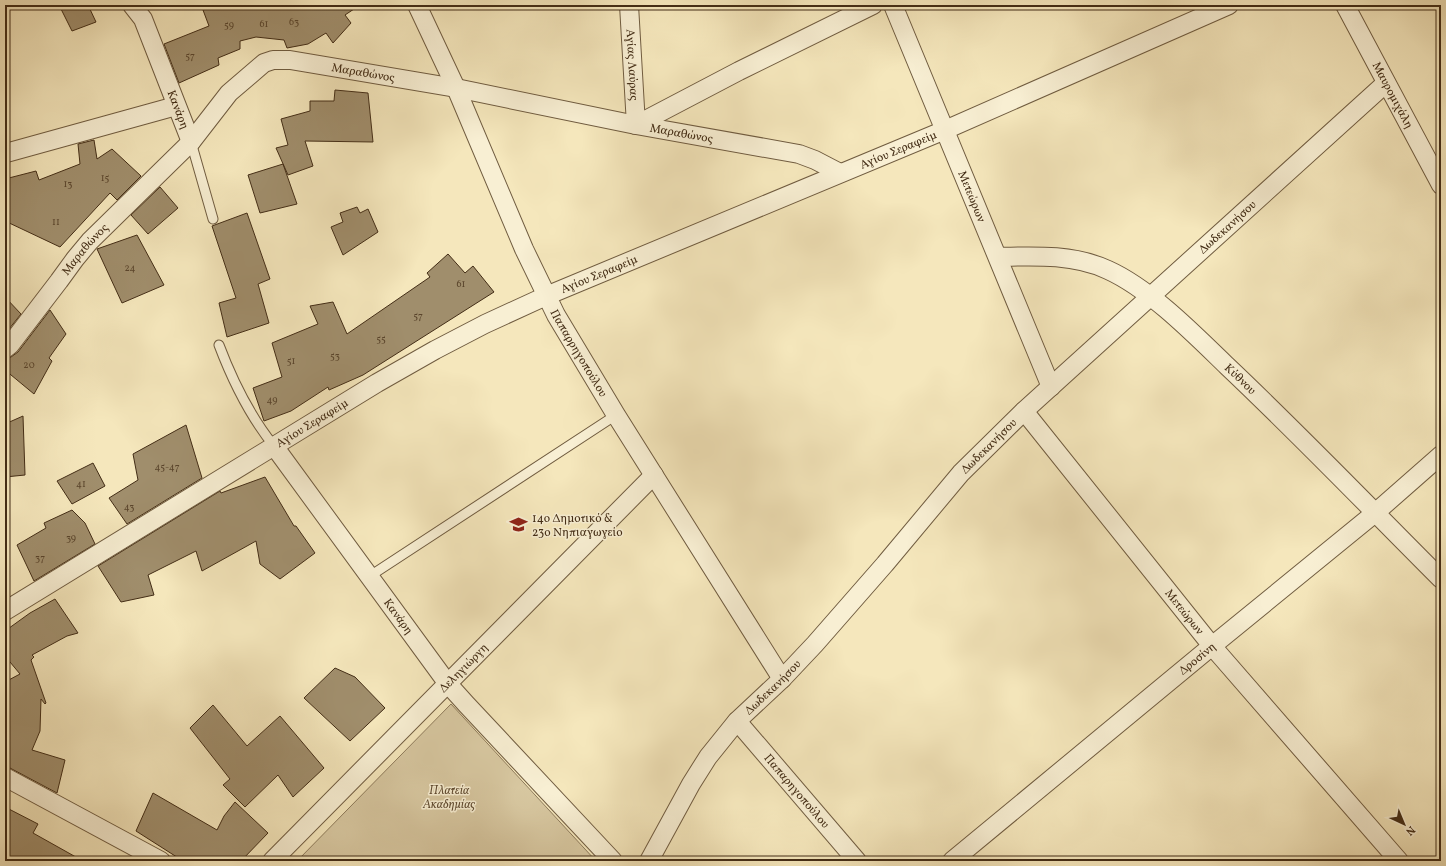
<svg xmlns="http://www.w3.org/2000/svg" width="1446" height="866" font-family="Vollkorn,serif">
<rect width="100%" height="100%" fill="#f5e7bc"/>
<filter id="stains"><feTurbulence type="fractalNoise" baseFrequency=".005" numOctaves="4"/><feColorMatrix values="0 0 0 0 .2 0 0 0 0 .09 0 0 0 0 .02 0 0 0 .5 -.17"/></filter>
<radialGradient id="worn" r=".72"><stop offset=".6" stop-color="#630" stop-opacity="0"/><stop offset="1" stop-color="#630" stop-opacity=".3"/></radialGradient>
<!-- green -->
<path fill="#d7c7a0" stroke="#8d7a5b" d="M451,704L596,861H297Z"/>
<!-- building -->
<path fill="#a08e6c" stroke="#432d16" d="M59,5H88L96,22L72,31Z
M222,5H360L345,15L351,23L333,43L326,33L308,44L287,48L284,40L256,37L240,41V49L218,58L219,65L179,83L164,44L209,26L203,10Z
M335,90L368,93L373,142L305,141L313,166L288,175L276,148L288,145L281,119L310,111V101H334Z
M94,140L97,159L112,149L141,176L117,200L110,193L60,247L5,221V179L36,171L39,180L80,164L78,144Z
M283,164L297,204L260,213L248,175Z
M160,187L178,208L148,234L131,215Z
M357,207L360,213L368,209L378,232L343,255L331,227L343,222L340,213Z
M247,213L270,279L258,284L269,323L227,337L219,303L236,298L212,226Z
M137,235L164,285L122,303L97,249Z
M448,254L465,273L473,266L494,292L363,375L329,390L328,387L291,411L264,421L253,388L282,377L272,343L318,324L310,306L333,302L347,334L430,277L427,273Z
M5,297L21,314L5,334Z
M50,310L66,334L49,358L52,361L34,394L5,370V359L11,357L18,352Z
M23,416L25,475L5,477V424Z
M186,425L202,478L127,524L109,498L138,480L133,454Z
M93,463L105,486L72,504L57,481Z
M265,477L294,526H296L315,553L280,579L260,564L256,541L202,571L196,551L148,575L154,595L121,602L98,566L220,491L221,493Z
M72,510L85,523L95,544L34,581L17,545L46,528L44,523Z
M55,599L78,633L67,636L32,655L34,657L31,660L46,703L45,704L41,699L40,731L32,750L65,760L57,793L10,768L5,767V682L20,674L5,656V631L30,613Z
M335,668L355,677L385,708L350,741L304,698Z
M213,705L247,746L280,716L324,768L293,797L278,775L245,807L223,785L230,779L190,728Z
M153,793L217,830L224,816L235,802L268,833L241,861H183L136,831Z
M5,807L38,824L33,833L83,861H5Z"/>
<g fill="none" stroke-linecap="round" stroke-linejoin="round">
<defs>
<path id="service" d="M191,142L213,219
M219,345C233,382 249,415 274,446
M370,576L616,415"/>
<g id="minor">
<path id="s1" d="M132,5L143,19L191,142"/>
<path id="s2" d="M417,5L456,88L524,249L556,315L616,415L782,679"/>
<path id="s3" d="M629,5L636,125L739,71L873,5"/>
<path id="s4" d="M893,5L1051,387"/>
<path id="s5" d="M1345,5L1441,185"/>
<path d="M6,153L176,106"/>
<path id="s6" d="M998,257C1034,256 1074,254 1108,270C1150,289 1194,334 1227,366C1300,435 1370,508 1441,579"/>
<path id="s7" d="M5,349L10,345L59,281L75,259L90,241L191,142L229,93L264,63L273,60H290L456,88L636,125L799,154L815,160L840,173"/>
<path id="s8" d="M1024,411L1212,646L1399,861"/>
<path id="s9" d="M274,446L448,684L466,704L613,861"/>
<path id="s10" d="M5,611L377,383L435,350L485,324L546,296L945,130L1229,5"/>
<path id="s11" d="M737,721L857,861"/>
<path d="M5,777L161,861"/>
<path id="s12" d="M272,861L654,475"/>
<path id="s13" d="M649,861L691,784L708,757L737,721L782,679L815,644L885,564L961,473L1024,411L1386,83"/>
<path id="s14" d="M952,861L1212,646L1375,513L1441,455"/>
</g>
</defs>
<!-- service casing -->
<use href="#service" stroke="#705c40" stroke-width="11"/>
<!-- minor casing -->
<use href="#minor" stroke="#705c40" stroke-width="20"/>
<!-- service -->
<use href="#service" stroke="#f8efd3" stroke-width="9"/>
<!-- minor -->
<use href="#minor" stroke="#f8efd3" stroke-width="18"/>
</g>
<!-- icons -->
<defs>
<symbol id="school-bare" viewBox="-9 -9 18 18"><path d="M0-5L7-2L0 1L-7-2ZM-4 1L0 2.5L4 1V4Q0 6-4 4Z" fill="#8f2418" stroke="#f8efd3" stroke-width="2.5" paint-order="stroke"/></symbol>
</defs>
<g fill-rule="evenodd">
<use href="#school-bare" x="506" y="512" width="25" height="25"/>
</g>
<g text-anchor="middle" stroke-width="3" stroke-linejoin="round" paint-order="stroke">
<!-- number labels -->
<g font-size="10" fill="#5a452c">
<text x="294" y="25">63</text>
<text x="264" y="27">61</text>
<text x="229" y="28">59</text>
<text x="190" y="59">57</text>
<text x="105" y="181">15</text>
<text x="68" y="187">13</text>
<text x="56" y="225">11</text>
<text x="130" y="271">24</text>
<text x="461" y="287">61</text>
<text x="418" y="319">57</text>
<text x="381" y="342">55</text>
<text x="335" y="359">53</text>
<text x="291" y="364">51</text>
<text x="29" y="368">20</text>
<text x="272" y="403">49</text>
<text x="167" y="470">45-47</text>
<text x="81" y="487">41</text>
<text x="129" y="510">43</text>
<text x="71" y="541">39</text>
<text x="40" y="561">37</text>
</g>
<!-- street labels -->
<g font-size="12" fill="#432d16" stroke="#f8efd3">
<text dy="4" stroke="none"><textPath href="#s3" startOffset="60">Αγίας Λαύρας</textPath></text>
<text dy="4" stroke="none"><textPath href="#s7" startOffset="488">Μαραθώνος</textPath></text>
<text dy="4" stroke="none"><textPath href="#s5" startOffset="102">Μαυρομιχάλη</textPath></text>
<text dy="4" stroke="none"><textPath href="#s1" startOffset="115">Κανάρη</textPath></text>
<text dy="4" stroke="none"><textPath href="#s7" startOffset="812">Μαραθώνος</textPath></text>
<text dy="4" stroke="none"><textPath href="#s10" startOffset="1008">Αγίου Σεραφείμ</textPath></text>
<text dy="4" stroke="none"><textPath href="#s4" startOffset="207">Μετεώρων</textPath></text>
<text dy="4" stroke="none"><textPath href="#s13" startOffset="863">Δωδεκανήσου</textPath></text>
<text dy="4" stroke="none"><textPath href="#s7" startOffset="128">Μαραθώνος</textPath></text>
<text dy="4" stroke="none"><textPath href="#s10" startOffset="684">Αγίου Σεραφείμ</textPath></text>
<text dy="4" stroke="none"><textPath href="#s2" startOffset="384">Παπαρρηγοπούλου</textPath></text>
<text dy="4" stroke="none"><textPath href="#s6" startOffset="284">Κύθνου</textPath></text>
<text dy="4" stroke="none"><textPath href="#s10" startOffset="360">Αγίου Σεραφείμ</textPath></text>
<text dy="4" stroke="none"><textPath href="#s13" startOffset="539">Δωδεκανήσου</textPath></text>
<text dy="4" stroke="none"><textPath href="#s8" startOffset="257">Μετεώρων</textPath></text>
<text dy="4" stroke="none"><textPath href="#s9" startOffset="211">Κανάρη</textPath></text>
<text dy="4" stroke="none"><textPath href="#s14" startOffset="318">Δροσίνη</textPath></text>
<text dy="4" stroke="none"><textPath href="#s12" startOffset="272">Δεληγιώργη</textPath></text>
<text dy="4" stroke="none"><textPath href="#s13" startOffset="215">Δωδεκανήσου</textPath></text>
<text dy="4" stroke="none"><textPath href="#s11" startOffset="92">Παπαρηγοπούλου</textPath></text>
</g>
<!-- poi labels -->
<g font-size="12" fill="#432d16" stroke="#f8efd3" text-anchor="start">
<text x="532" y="522">14ο Δημοτικό &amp;<tspan x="532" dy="14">23ο Νηπιαγωγείο</tspan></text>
</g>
<!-- park labels -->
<g font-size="12" font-style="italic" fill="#614c32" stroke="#f8efd3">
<text x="449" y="794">Πλατεία<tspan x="449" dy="14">Ακαδημίας</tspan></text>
</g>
</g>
<!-- margin -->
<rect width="1446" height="866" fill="none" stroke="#f5e7bc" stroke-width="20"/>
<rect x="6" y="6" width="1434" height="854" fill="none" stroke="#432d16" stroke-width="2"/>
<rect x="10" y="10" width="1426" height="846" fill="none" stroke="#432d16"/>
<!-- north arrow -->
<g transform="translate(1404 824) rotate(136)" stroke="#f8efd3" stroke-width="3" paint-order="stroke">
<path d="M0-3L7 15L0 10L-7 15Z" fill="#432d16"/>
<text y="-6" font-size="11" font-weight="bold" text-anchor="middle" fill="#432d16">N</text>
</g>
<rect width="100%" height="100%" filter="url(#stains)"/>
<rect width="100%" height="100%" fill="url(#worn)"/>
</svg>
